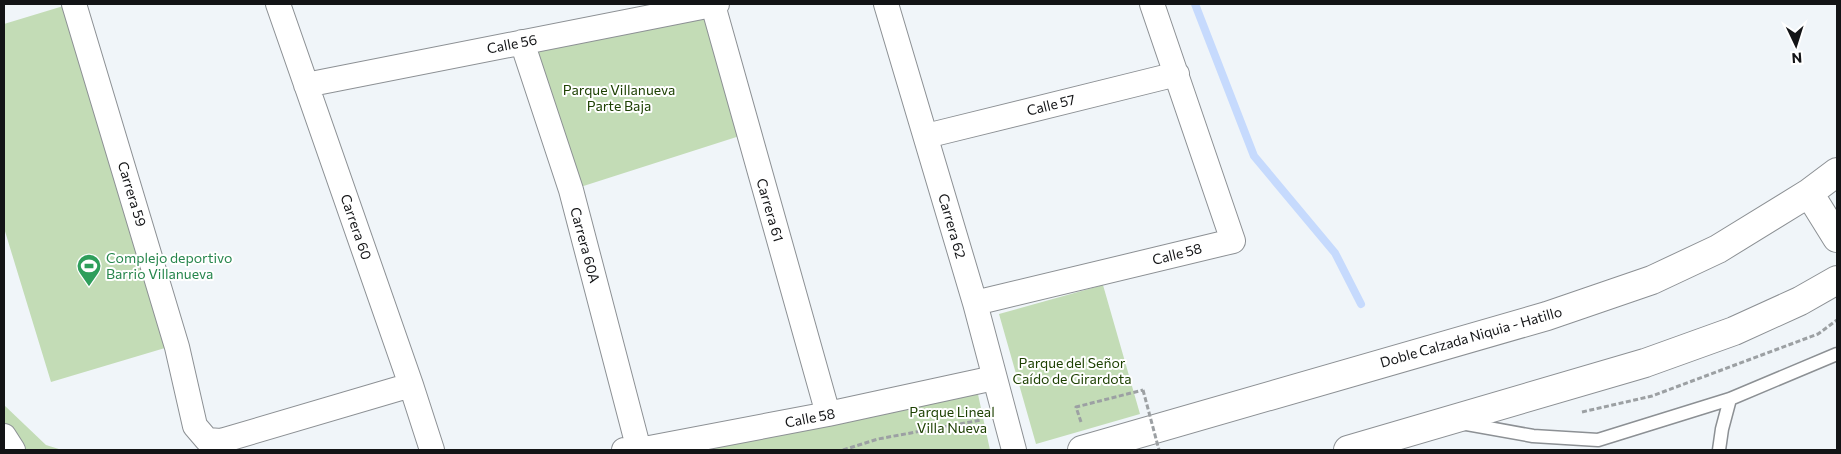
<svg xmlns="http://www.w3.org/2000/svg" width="1841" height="454" font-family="Commissioner,sans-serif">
<rect width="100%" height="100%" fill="#f0f5f9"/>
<!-- green -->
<path fill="#c3dcb6" d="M70,4L175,345L51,382L4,228V24Z
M713,5L749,133L571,190L522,42Z
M1103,285L1140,414L1036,444L999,314Z
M976,385L990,450H681Z
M4,405L46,445L62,450H4Z"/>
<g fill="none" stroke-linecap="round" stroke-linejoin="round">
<!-- stream -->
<path stroke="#c6dafd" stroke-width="8" d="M1195,4L1254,156L1335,253L1361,304"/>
<defs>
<path id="service" d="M1461,423L1533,436L1598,440L1730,399L1837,354
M1719,450L1722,429L1730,399"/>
<path id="minor" d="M74,4L177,347L195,426L207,440L221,441L411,385
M278,4L411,385L432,450
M886,4L975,303L1014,450
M713,5L828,414
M522,42L571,190L639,450
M306,85L717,4
M926,136L1177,74
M975,303L1233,241L1152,4
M4,436L13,450
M624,450H639L828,414L994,378"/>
<path id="trunk" d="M1809,193L1837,238
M1082,450L1547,316L1652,280L1718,249L1809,193L1837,172
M1348,450L1645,363L1734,331L1800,301L1837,280"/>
</defs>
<!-- service casing -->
<use href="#service" stroke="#8c9094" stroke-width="15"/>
<!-- minor casing -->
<use href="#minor" stroke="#8c9094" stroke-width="26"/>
<!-- trunk casing -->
<use href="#trunk" stroke="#8c9094" stroke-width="30"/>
<!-- path -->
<path stroke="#9ca0a3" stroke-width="3" stroke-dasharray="5 2.5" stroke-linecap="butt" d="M1582,412L1652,396L1818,334L1837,320
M1081,422L1076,407L1143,390
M843,450L878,439L981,420"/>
<!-- service -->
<use href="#service" stroke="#fff" stroke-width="12"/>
<!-- minor -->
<use href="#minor" stroke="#fff" stroke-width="24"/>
<!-- trunk -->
<use href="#trunk" stroke="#fff" stroke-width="28"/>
<!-- path-bridge -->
<path stroke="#9ca0a3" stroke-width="3" stroke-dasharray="5 2.5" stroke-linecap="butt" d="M1143,390L1159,450"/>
</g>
<!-- icons -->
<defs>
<symbol id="stadium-pin" viewBox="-11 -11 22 30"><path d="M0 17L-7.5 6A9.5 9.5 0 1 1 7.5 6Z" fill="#2e9e5b" stroke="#fff"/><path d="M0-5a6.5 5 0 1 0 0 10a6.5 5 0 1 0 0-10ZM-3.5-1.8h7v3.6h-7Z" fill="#fff"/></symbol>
</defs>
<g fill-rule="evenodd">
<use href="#stadium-pin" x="75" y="252" width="28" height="38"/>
</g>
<g text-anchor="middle" stroke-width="4" stroke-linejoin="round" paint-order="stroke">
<!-- street labels -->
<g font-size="14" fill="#131416" stroke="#fff">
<text transform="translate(512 44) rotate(-11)" y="5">Calle 56</text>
<text transform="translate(1051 105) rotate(-14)" y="5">Calle 57</text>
<text transform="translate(132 194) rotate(73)" y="5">Carrera 59</text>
<text transform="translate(770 210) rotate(74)" y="5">Carrera 61</text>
<text transform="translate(952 226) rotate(74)" y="5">Carrera 62</text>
<text transform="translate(356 227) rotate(71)" y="5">Carrera 60</text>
<text transform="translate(585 245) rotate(75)" y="5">Carrera 60A</text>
<text transform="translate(1177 254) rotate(-14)" y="5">Calle 58</text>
<text transform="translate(1471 337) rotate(-16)" y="5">Doble Calzada Niquia - Hatillo</text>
<text transform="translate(810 418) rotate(-11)" y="5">Calle 58</text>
</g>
<!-- park labels -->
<g font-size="14" fill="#1e4103" stroke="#fff">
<text x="619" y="95">Parque Villanueva<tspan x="619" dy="16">Parte Baja</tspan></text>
<text x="1072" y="368">Parque del Señor<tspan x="1072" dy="16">Caído de Girardota</tspan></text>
<text x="952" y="417">Parque Lineal<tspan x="952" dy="16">Villa Nueva</tspan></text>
</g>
<!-- leisure labels -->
<g font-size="14" fill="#27864d" stroke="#fff" text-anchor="start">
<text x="106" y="263">Complejo deportivo<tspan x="106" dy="16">Barrio Villanueva</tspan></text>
</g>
</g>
<!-- border -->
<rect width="1841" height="454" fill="none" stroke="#131416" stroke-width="10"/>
<!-- north arrow -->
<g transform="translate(1796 45) rotate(176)" stroke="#ffffff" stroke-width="4" paint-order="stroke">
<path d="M0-4L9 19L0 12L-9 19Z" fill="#131416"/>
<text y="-8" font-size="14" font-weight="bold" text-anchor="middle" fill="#131416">N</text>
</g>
</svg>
